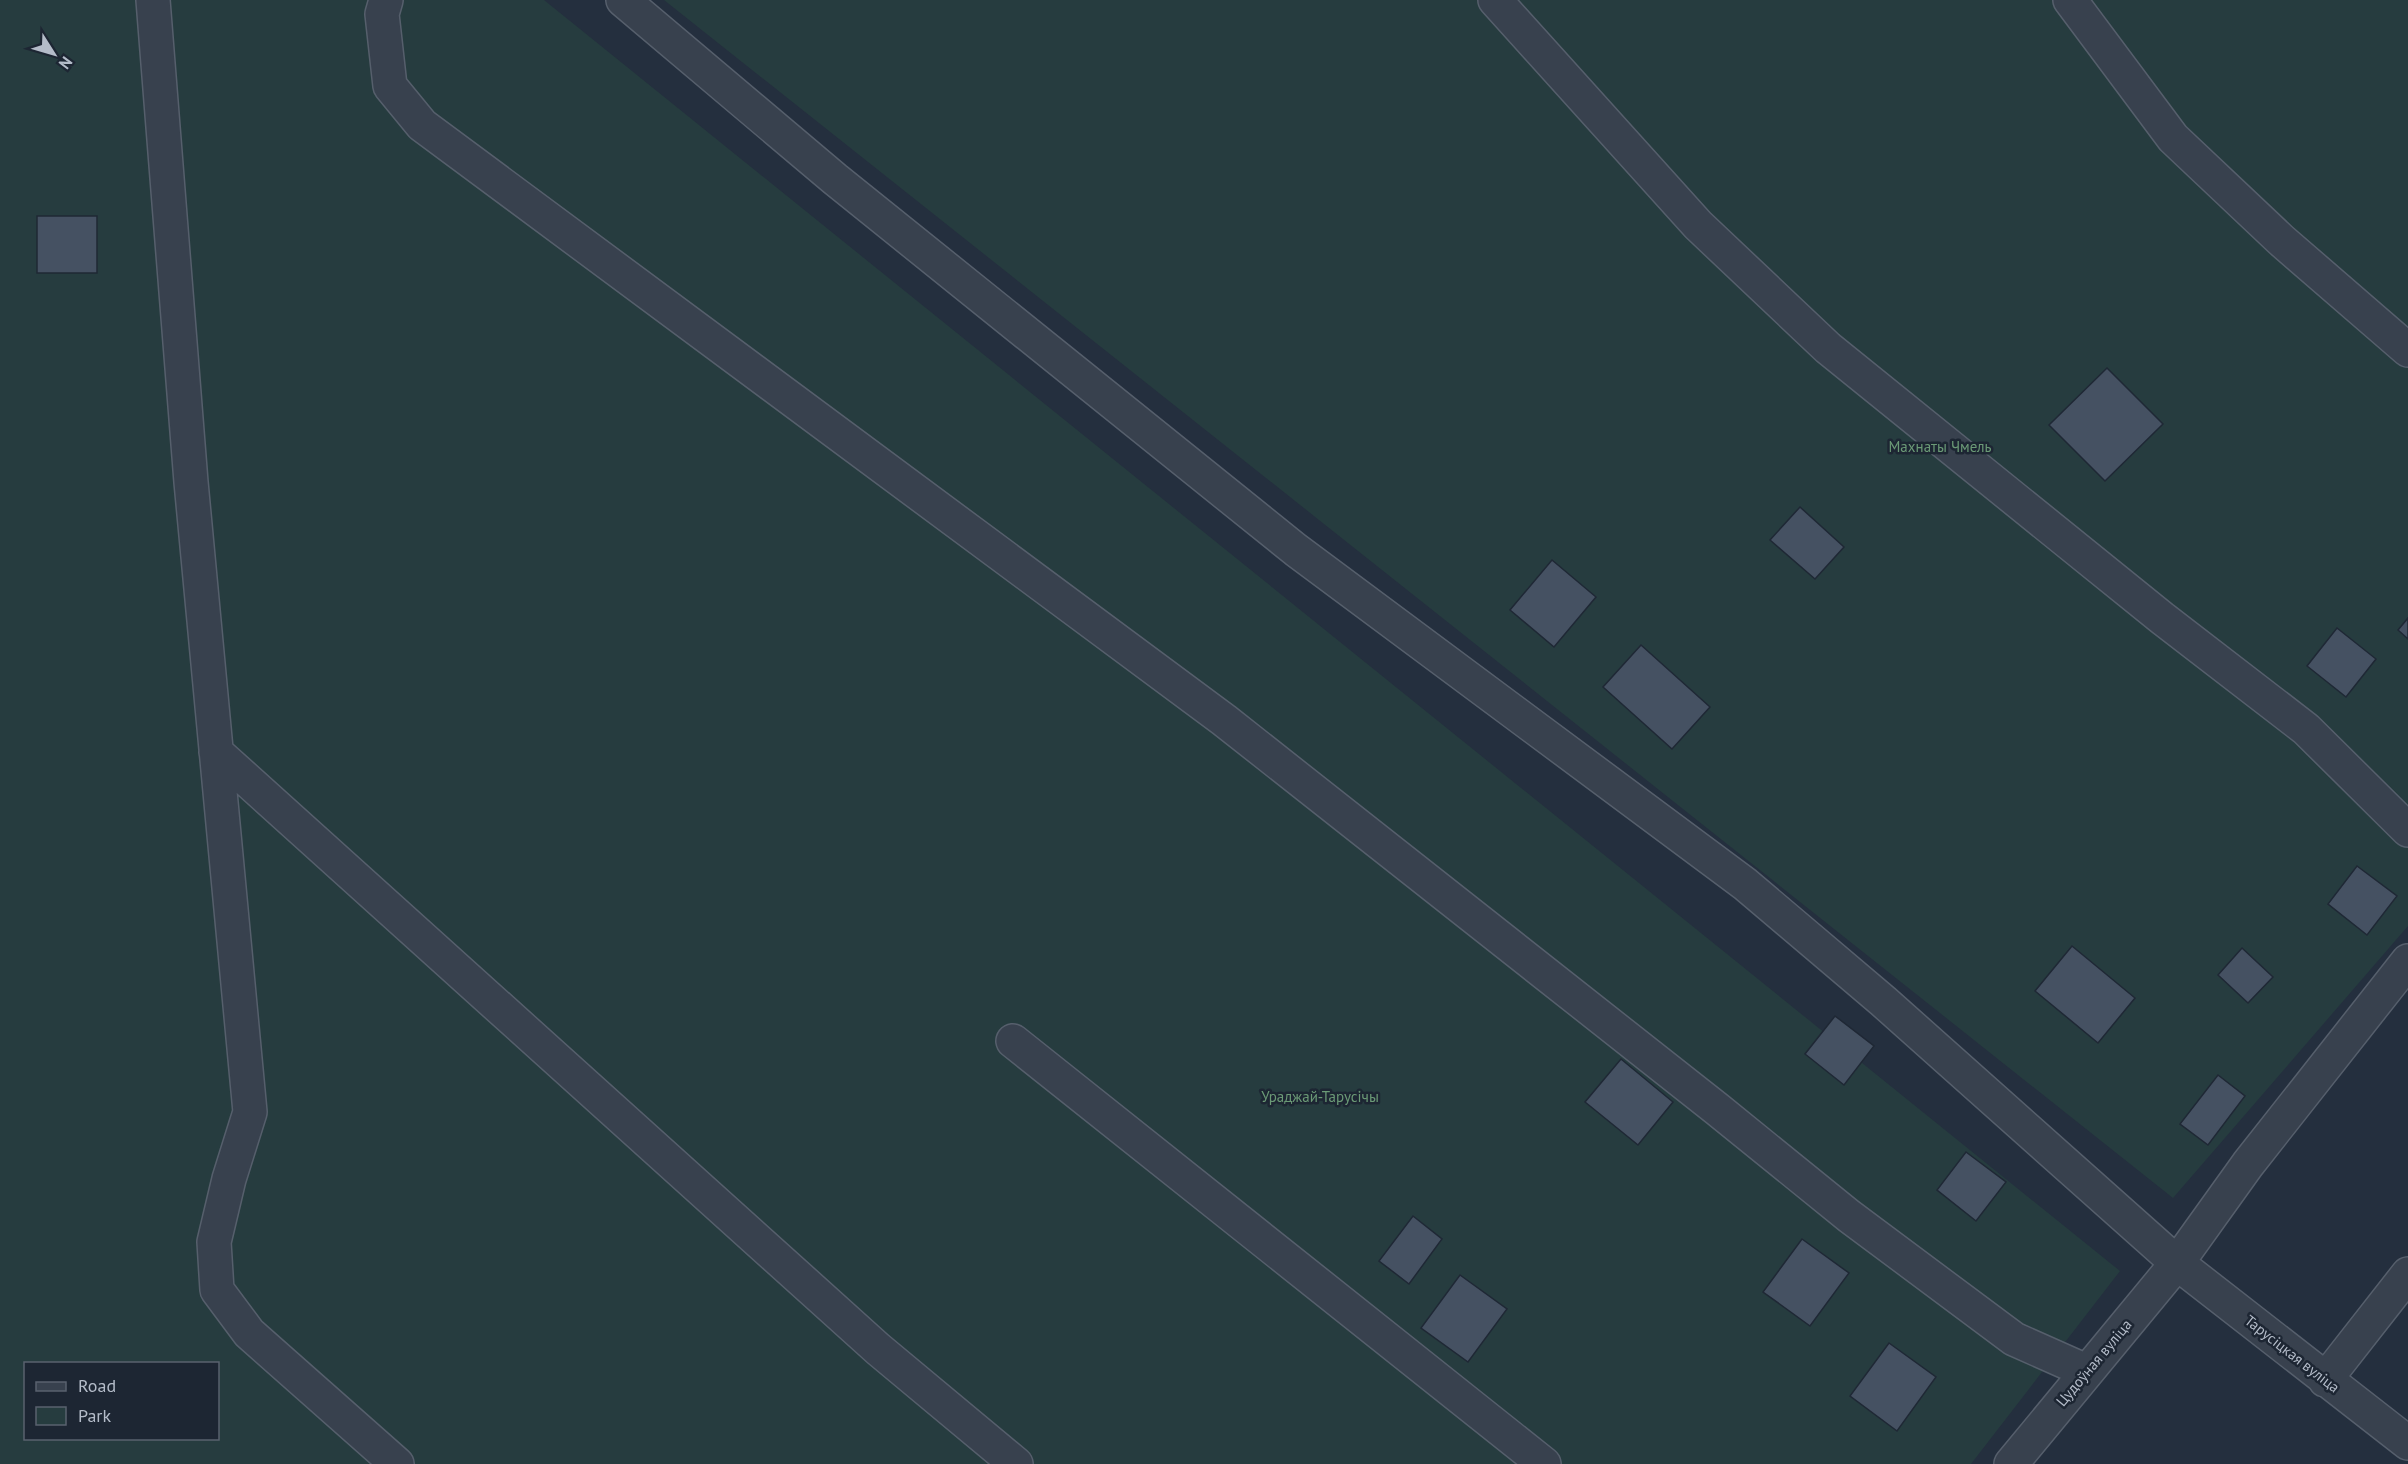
<svg xmlns="http://www.w3.org/2000/svg" width="2408" height="1464" font-family="'PT Sans',sans-serif">
<rect width="100%" height="100%" fill="#242f3e"/>
<!-- green -->
<path fill="#263c3f" fill-rule="evenodd" d="M0,0H544L2120,1271L1971,1464H0ZM26,1364H218V1438H26Z
M664,0H2408V926L2173,1198Z"/>
<!-- building -->
<path fill="#455162" stroke="#1f2835" stroke-width="1.5" d="M37,216H97V273H37Z
M2107,368L2163,424L2105,481L2049,425Z
M1800,507L1844,547L1815,579L1770,540Z
M1552,560L1596,597L1554,647L1510,610Z
M2408,618V639L2398,630Z
M2337,628L2376,659L2346,697L2307,666Z
M1641,645L1710,707L1672,749L1603,687Z
M2357,866L2397,896L2367,935L2328,904Z
M2072,946L2135,998L2098,1043L2035,991Z
M2242,948L2273,977L2248,1003L2218,975Z
M1835,1016L1874,1046L1844,1085L1805,1054Z
M1621,1059L1673,1102L1638,1145L1585,1102Z
M2218,1075L2245,1096L2208,1145L2180,1124Z
M1966,1152L2006,1182L1976,1221L1937,1190Z
M1413,1216L1442,1239L1409,1284L1379,1261Z
M1802,1239L1849,1273L1810,1326L1763,1292Z
M1460,1275L1507,1309L1468,1362L1421,1328Z
M1889,1343L1936,1377L1897,1431L1850,1396Z"/>
<g fill="none" stroke-linecap="round" stroke-linejoin="round">
<defs>
<path id="minor" d="M153,0L191,482L250,1112L229,1179L214,1242L217,1290L249,1333L397,1464
M386,0L382,14L390,86L422,125L1224,720L1717,1109L1849,1216L2014,1339L2086,1371
M623,0L835,179L1296,550L1745,884L1883,1001L2177,1263L2408,1443
M1495,0L1698,225L1828,348L2162,618L2306,729L2408,830
M2070,0L2173,138L2281,240L2408,350
M216,752L878,1349L1016,1464
M1013,1041L1544,1464
M2325,1380L2408,1274
M2011,1464L2177,1263L2248,1164L2408,961"/>
</defs>
<!-- minor casing -->
<use href="#minor" stroke="#565f6c" stroke-width="36"/>
<!-- minor -->
<use href="#minor" stroke="#38414e" stroke-width="33"/>
</g>
<g text-anchor="middle" stroke-width="5" stroke-linejoin="round" paint-order="stroke">
<!-- park labels -->
<g font-size="15" fill="#6b9a76" stroke="#1d2633">
<text x="1940" y="452">Махнаты Чмель</text>
<text x="1320" y="1102">Ураджай-Тарусічы</text>
</g>
<!-- street labels -->
<g font-size="15" fill="#b4bcc9" stroke="#1d2633">
<text transform="translate(2292 1354) rotate(38)" y="5">Тарусіцкая вуліца</text>
<text transform="translate(2094 1363) rotate(-50)" y="5">Цудоўная вуліца</text>
</g>
</g>
<!-- legend -->
<rect x="24" y="1362" width="195" height="78" fill="#1d2633" stroke="#59626f" stroke-width="1.5"/>
<rect x="36" y="1382" width="30" height="9" fill="#38414e" stroke="#59626f" stroke-width="1.5"/>
<text x="78" y="1392" font-size="18" fill="#b4bcc9">Road</text>
<rect x="36" y="1407" width="30" height="18" fill="#263c3f" stroke="#59626f" stroke-width="1.5"/>
<text x="78" y="1422" font-size="18" fill="#b4bcc9">Park</text>
<!-- north arrow -->
<g transform="translate(54 54) rotate(127)" stroke="#1d2633" stroke-width="4.5" paint-order="stroke">
<path d="M0-4.5L10 22L0 15L-10 22Z" fill="#b4bcc9"/>
<text y="-9" font-size="16" font-weight="bold" text-anchor="middle" fill="#b4bcc9">N</text>
</g>
</svg>
